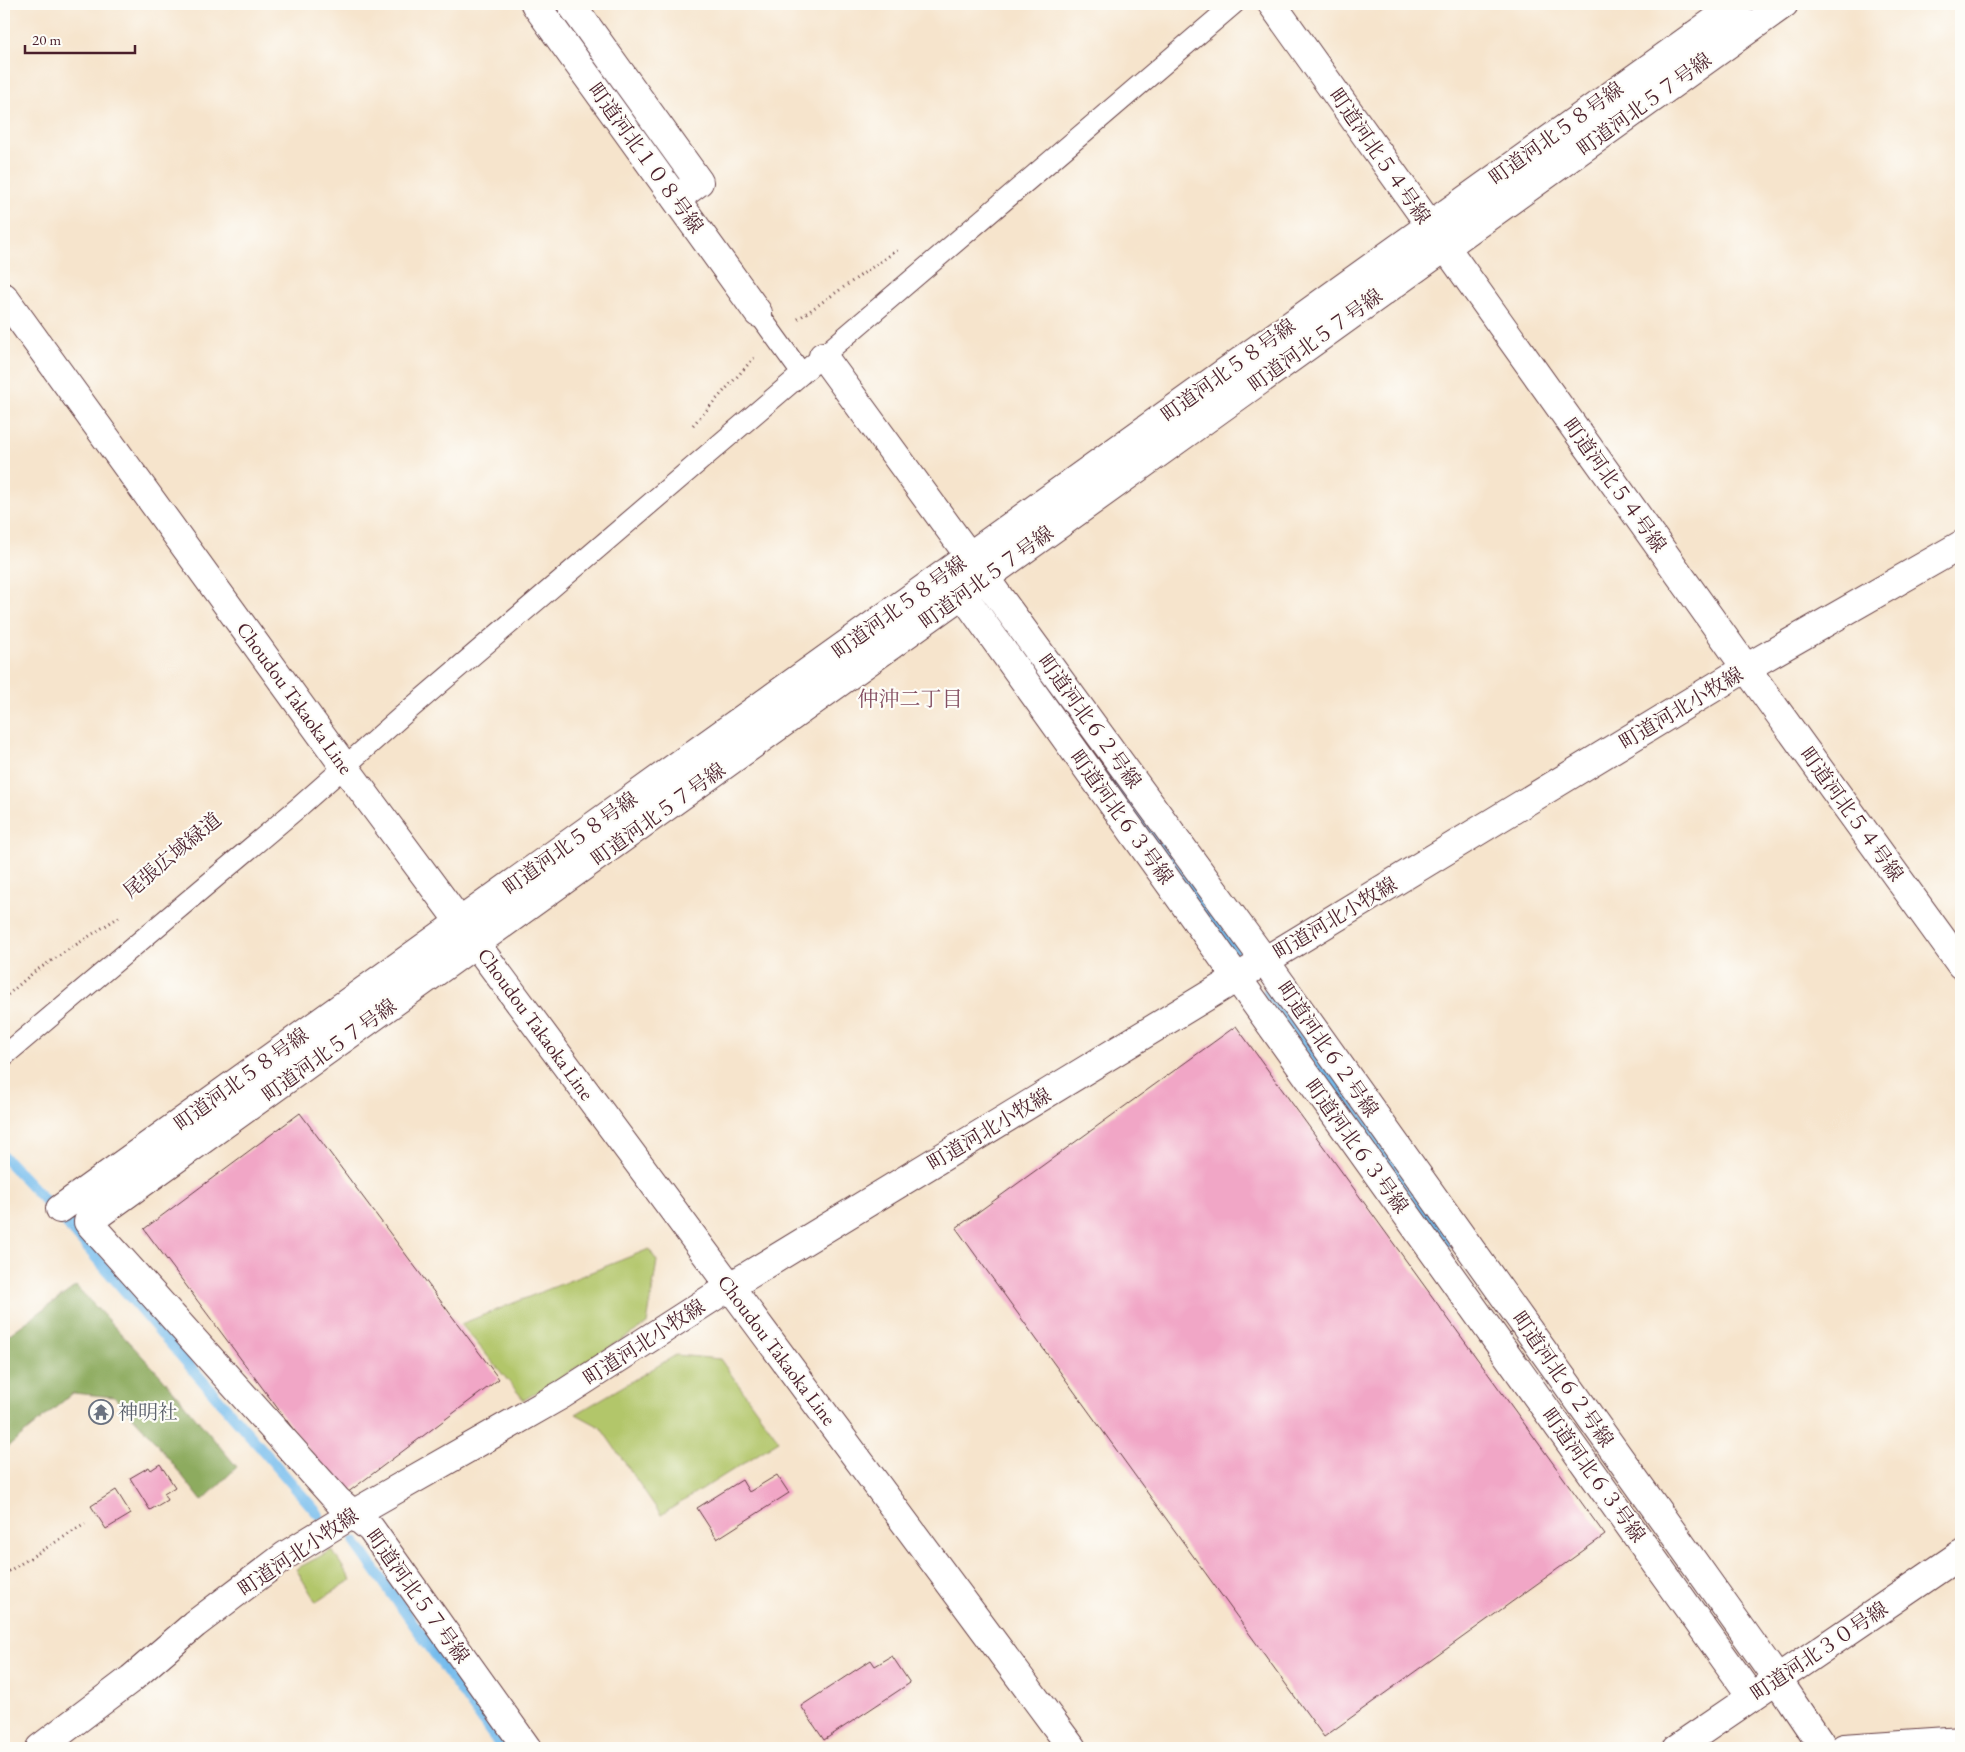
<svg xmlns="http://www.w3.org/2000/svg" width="1965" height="1752" font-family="'EB Garamond','Noto Serif JP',serif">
<rect width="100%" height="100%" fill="#fdfcf7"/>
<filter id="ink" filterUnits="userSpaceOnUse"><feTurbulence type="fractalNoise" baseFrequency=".02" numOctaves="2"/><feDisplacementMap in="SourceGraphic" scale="10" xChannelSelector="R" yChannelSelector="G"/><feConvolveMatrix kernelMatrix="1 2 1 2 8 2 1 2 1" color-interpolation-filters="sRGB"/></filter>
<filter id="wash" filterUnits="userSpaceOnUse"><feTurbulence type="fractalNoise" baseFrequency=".0096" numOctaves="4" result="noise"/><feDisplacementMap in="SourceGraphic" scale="20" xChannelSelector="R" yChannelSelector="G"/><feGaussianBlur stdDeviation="1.12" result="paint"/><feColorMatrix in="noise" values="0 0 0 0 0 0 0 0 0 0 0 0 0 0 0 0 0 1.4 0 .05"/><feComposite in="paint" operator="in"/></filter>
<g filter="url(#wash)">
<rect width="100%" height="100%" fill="#f6e4cc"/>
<!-- green -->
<path fill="#b2c66a" stroke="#7e724a" d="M649,1249L657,1261L647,1324L524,1400L461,1324Z
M676,1355L720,1359L779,1441L661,1515L600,1427L576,1414Z
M332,1550L351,1580L316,1602L296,1569Z"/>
<!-- forest -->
<path fill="#8dab5e" stroke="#6c6544" d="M76,1286L160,1375L237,1467L202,1501L149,1434L114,1397L73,1393L7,1448L4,1445V1338Z"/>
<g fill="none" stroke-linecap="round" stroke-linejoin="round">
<!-- stream -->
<path stroke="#75bced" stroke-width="11" d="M974,586L1236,949
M1268,992L1449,1242
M4,1157L66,1223L87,1208
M66,1223L318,1514
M355,1542L502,1748"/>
</g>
<g id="blocks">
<!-- building -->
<path fill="#f1a6c6" d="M1236,1026L1605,1535L1324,1737L956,1228Z
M300,1113L499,1379L343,1496L144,1229Z
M160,1464L175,1487L164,1494L167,1500L150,1510L130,1478L149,1467L151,1470Z
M777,1475L789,1493L717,1539L697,1508L742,1480L749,1492Z
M116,1490L131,1514L106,1529L91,1506Z
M892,1656L910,1683L824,1740L801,1706L871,1660L875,1666Z"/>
</g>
</g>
<g filter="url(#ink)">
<use href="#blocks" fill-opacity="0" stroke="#643d43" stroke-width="1"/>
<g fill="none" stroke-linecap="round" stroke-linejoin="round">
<defs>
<path id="service" d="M758,313L802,374
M4,1056L299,807L403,715L1234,4"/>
<path id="minor" d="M535,4L758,313
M571,4L699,182L676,199
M1272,4L1746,668L1961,965
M823,356L1265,961L1778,1680L1824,1748
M963,595L1752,1697
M60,1209L1738,4
M527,1748L371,1529L338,1501L88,1222L1784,4
M1677,1748L1961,1554
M1844,1748L1961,1740"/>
<path id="tertiary" d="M4,297L344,766L1072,1748
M40,1748L131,1679L195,1624L286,1555L353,1514L563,1394L729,1287L1746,668L1961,545"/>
</defs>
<!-- service casing -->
<use href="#service" stroke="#643d43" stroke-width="22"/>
<!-- minor casing -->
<use href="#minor" stroke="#643d43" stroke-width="30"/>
<!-- tertiary casing -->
<use href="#tertiary" stroke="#643d43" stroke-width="30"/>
<!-- path -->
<path stroke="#643d43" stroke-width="3" stroke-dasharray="1 4" stroke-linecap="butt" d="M798,319L900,248
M693,425L754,358
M4,998L34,972L122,915
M4,1574L85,1524"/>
<!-- service -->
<use href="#service" stroke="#fff" stroke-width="20"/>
<!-- minor -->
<use href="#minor" stroke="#fff" stroke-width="28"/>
<!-- tertiary -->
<use href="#tertiary" stroke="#fff" stroke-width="28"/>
</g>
</g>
<!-- icons -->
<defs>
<symbol id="temple-ring" viewBox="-11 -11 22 22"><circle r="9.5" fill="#fdfcf7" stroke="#6b7280" stroke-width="1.5"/><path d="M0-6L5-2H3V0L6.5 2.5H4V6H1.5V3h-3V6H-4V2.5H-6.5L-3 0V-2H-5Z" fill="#6b7280"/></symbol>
</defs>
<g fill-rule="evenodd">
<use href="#temple-ring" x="87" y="1398" width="28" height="28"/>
</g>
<g text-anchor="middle" stroke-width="4.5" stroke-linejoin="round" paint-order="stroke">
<!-- street labels -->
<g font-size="20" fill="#4a1f2b" stroke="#fdfcf7">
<text transform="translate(1644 104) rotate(-36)" y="7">町道河北５７号線</text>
<text transform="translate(1556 133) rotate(-36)" y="7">町道河北５８号線</text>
<text transform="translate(1380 156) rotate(55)" y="7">町道河北５４号線</text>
<text transform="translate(646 158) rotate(54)" y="7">町道河北１０８号線</text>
<text transform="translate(1315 340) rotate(-36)" y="7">町道河北５７号線</text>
<text transform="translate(1228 370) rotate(-36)" y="7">町道河北５８号線</text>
<text transform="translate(1615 485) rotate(54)" y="7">町道河北５４号線</text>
<text transform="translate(986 577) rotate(-36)" y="7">町道河北５７号線</text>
<text transform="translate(899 607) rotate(-36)" y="7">町道河北５８号線</text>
<text transform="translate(295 698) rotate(54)" y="7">Choudou Takaoka Line</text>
<text transform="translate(1681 708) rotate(-31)" y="7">町道河北小牧線</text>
<text transform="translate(1090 721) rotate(54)" y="7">町道河北６２号線</text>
<text transform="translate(658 814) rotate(-36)" y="7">町道河北５７号線</text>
<text transform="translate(1852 814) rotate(54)" y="7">町道河北５４号線</text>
<text transform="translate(1122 817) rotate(54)" y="7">町道河北６３号線</text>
<text transform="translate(570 843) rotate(-36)" y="7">町道河北５８号線</text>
<text transform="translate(172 855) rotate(-40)" y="7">尾張広域緑道</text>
<text transform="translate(1335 918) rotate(-31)" y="7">町道河北小牧線</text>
<text transform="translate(536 1024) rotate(54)" y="7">Choudou Takaoka Line</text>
<text transform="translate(1328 1049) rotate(55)" y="7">町道河北６２号線</text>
<text transform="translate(329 1050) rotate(-36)" y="7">町道河北５７号線</text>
<text transform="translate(241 1079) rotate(-36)" y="7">町道河北５８号線</text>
<text transform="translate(989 1129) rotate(-31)" y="7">町道河北小牧線</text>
<text transform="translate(1357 1146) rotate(54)" y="7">町道河北６３号線</text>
<text transform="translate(644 1342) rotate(-33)" y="7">町道河北小牧線</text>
<text transform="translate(777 1350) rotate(53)" y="7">Choudou Takaoka Line</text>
<text transform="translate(1563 1379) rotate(55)" y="7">町道河北６２号線</text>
<text transform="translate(1594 1475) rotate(54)" y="7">町道河北６３号線</text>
<text transform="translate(298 1552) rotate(-34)" y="7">町道河北小牧線</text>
<text transform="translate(418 1596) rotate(54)" y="7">町道河北５７号線</text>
<text transform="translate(1819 1651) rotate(-34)" y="7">町道河北３０号線</text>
</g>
<!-- worship labels -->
<g font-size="20" fill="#5b616d" stroke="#fdfcf7" text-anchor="start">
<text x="118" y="1419">神明社</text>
</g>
<!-- neighbourhood labels -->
<g font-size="21" fill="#844e61" stroke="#fdfcf7">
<text x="910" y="706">仲沖二丁目</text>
</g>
</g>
<!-- margin -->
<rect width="1965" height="1752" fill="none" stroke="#fdfcf7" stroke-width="20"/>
<!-- scale -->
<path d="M25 45v8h110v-8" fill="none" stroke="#4a1f2b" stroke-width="2.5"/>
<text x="32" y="45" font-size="15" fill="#4a1f2b" stroke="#fdfcf7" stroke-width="4" paint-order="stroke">20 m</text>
</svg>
